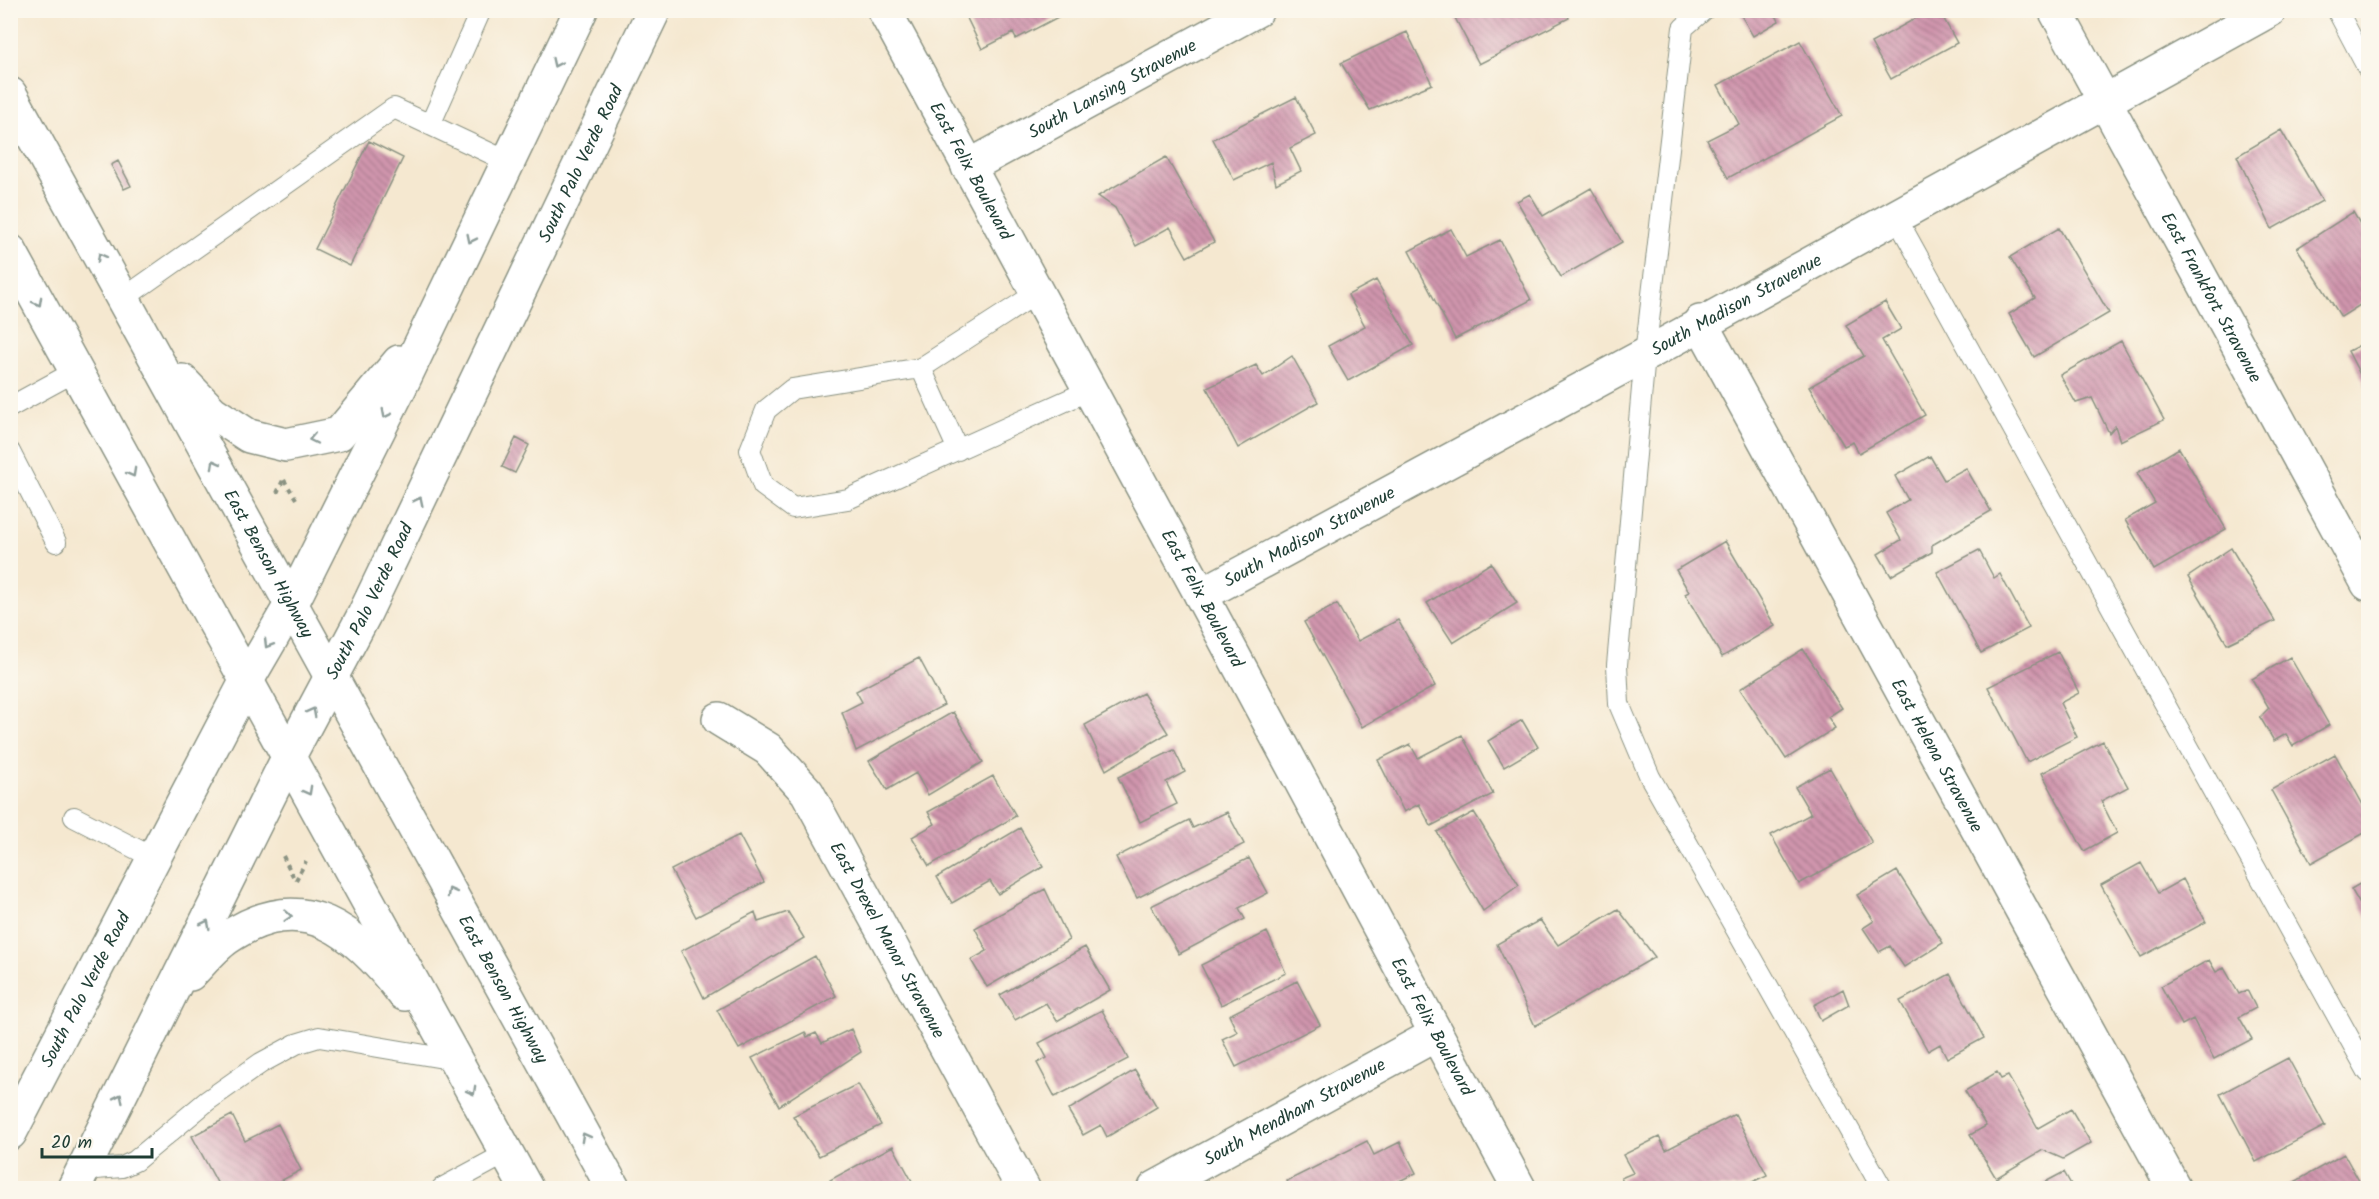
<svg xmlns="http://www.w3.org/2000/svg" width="2379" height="1199" font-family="Kalam,sans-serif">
<defs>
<pattern id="building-back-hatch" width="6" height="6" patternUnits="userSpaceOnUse" patternTransform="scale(1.5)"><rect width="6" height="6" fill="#d095ad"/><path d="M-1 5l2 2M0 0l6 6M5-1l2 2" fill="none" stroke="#a87b8e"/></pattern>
</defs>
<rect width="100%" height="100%" fill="#fbf7ec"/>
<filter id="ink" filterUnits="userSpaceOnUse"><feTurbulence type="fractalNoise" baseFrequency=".0167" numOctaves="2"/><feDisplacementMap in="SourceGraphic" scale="12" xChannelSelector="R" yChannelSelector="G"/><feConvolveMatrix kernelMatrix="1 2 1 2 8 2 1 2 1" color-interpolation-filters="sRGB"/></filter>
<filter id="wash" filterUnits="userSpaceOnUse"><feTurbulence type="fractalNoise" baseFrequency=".008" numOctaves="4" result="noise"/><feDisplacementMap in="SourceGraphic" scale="24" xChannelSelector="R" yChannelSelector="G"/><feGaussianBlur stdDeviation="1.35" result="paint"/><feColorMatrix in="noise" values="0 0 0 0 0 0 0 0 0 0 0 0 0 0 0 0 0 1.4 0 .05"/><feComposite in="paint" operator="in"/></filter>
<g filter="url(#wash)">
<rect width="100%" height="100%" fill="#f5e8d0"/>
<g id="blocks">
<!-- building -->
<path fill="url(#building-back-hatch)" d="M963,10H1057L1060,16L1016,39L1013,33L982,49Z
M1451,10H1565L1569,18L1479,64Z
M1738,10H1773L1779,21L1753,36Z
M1931,10H1939L1957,43L1891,79L1871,43Z
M1407,32L1432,84L1370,110L1341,63Z
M1800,41L1842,116L1728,178L1707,140L1739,124L1718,85Z
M1296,97L1316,135L1290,148L1301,171L1276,184L1271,162L1234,180L1213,139Z
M2281,130L2322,201L2272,229L2237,156Z
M369,141L403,158L350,266L315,249Z
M1166,157L1214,242L1187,257L1170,227L1136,246L1115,208L1098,196Z
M118,161L131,186L124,189L111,165Z
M1591,188L1622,242L1561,277L1517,201L1530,194L1543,216Z
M2353,212L2368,237V300L2341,317L2297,248Z
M2059,228L2109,313L2034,357L2009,314L2035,298L2010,257Z
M1451,229L1466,257L1500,240L1531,300L1455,339L1409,251Z
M1376,280L1413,345L1348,381L1328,346L1365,326L1348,295Z
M1885,302L1901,329L1882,340L1925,415L1859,453L1853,442L1844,446L1809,387L1864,356L1846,325Z
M2121,341L2164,420L2120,441L2115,426L2109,433L2092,398L2076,403L2060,375Z
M2368,341V390L2348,351Z
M1292,356L1318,402L1238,448L1207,388L1256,365L1263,376Z
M516,438L529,445L515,473L502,467Z
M2179,448L2226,529L2154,570L2125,520L2155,503L2137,473Z
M1930,456L1944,480L1966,468L1991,511L1932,545V552L1891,576L1878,554L1901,540L1886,513L1908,500L1895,476Z
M1725,541L1775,626L1722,657L1685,594L1689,592L1676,570Z
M2231,548L2275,621L2227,644L2188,577Z
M1979,550L1994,578L2000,574L2029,628L1981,653L1937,572Z
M1491,563L1517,603L1453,643L1427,603Z
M1337,604L1358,641L1398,620L1435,686L1362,727L1304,622Z
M1803,649L1842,708L1828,717L1835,728L1786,759L1740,689Z
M2058,652L2079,693L2060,703L2077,737L2027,762L1988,687Z
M2290,657L2329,725L2293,746L2286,734L2274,741L2260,717L2269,708L2252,679Z
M919,658L944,705L856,751L842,712L862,702L856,691Z
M1143,693L1168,733L1106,770L1085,725Z
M953,712L983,762L928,795L916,773L887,790L869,761Z
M1522,720L1538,747L1504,767L1488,741Z
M1462,735L1493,794L1431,826L1419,804L1404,812L1378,760L1410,744L1418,758Z
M2103,741L2128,787L2101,801L2117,833L2084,851L2042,773Z
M1174,750L1185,772L1166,782L1177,804L1140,822L1118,777Z
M2335,754L2368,814V831L2311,863L2271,790Z
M1830,768L1872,843L1799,884L1771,835L1811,814L1795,787Z
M993,776L1016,816L929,866L912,837L935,824L928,812Z
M1227,812L1244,844L1137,898L1116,857L1189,820L1193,828Z
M1474,812L1519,885L1483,911L1437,832Z
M1020,828L1043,867L998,894L990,881L952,903L937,877Z
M739,835L764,882L696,917L671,870Z
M1249,858L1268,893L1239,908L1245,919L1179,954L1151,906Z
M2141,863L2158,893L2183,879L2206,922L2141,957L2101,885Z
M1897,871L1943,943L1904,967L1890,946L1879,952L1863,928L1874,921L1857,895Z
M2368,879V918L2351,889Z
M1045,889L1069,940L987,987L971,960L987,951L975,928Z
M1618,909L1655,957L1535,1026L1497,944L1540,920L1558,945Z
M755,912L758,922L788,912L804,938L704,998L681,951Z
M1267,932L1286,973L1221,1005L1201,965Z
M1085,947L1110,990L1057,1021L1046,1003L1015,1020L1000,995Z
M815,956L836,996L739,1049L717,1010Z
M2209,960L2216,972L2224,968L2239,994L2247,990L2256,1008L2239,1017L2252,1039L2214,1059L2193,1019L2182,1025L2161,986Z
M1950,974L1984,1038L1947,1058L1940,1044L1928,1051L1900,1001Z
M1297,981L1320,1025L1236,1067L1222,1039L1237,1032L1229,1015Z
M1843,989L1849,1005L1821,1021L1814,1005Z
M1102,1010L1128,1059L1055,1097L1037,1063L1047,1058L1039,1043Z
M851,1029L861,1052L779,1106L752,1058L805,1032L807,1037L816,1033L822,1043Z
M2288,1058L2325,1126L2256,1162L2220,1094Z
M1135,1070L1157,1107L1107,1137L1101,1125L1083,1135L1068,1110Z
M1997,1072L2001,1079L2008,1076L2038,1128L2071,1109L2091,1143L2063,1159L2043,1150L1996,1178L1970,1135L1986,1126L1965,1091Z
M858,1084L881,1125L819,1156L793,1116Z
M1735,1114L1767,1175L1740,1188H1626L1621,1178L1633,1173L1623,1155L1659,1137L1666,1150Z
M232,1115L245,1141L278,1124L301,1170L275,1184L277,1188H220L192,1136Z
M1367,1141L1374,1155L1400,1142L1416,1173L1385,1188H1291L1287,1181Z
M893,1146L913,1183L903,1188H834L830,1180Z
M2344,1154L2363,1188H2284Z
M2064,1172L2073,1188H2034Z"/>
</g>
</g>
<g filter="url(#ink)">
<use href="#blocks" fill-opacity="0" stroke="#8a9282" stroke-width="1.5"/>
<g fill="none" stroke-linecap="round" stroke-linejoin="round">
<defs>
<path id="service" d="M1704,10L1683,28L1645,355L1617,665L1619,704L1650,777L1882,1188
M2337,10L2368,69
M430,125L481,10
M1895,215L2368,1072
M1037,293L921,368L792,389L766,410L750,450L763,486L793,508L848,499L1090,390
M124,298L394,108L509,162
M921,368L958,450
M10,407L76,371
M10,452L56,542
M74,817L154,858
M83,1170L122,1167L135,1161L207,1101L261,1063L296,1044L319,1037L455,1060
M442,1188L507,1153"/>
<g id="minor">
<path id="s1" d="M884,10L1201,595L1519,1188"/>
<path id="s2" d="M2055,10L2368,584"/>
<path id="s3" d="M968,167L1257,10"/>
<path id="s4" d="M1700,322L2174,1188"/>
<path id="s5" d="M1201,595L1645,355L2270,10"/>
<path id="s6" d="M719,719L768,749L807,792L1023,1188"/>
<path id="s7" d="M1155,1188L1435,1035"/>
</g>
<g id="secondary">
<path id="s8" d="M10,94L613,1188"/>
<path d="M10,251L526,1188"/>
<path d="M182,381L212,412L249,436L286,445L339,434L399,362"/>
<path d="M190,974C202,962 214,947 227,938C304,886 356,931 404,994"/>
<path id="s9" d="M10,1133L246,682L292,603L404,379L581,10"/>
<path id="s10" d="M74,1188L289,756L364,615L654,10"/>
</g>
</defs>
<!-- service casing -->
<use href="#service" stroke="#8a9282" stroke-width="22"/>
<!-- minor casing -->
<use href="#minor" stroke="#8a9282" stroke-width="36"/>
<!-- secondary casing -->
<use href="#secondary" stroke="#8a9282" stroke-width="36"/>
<!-- path -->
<path stroke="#8a9282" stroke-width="4" stroke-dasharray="4.5 4.5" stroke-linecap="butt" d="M284,480L298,502
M277,493L283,480
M283,856L295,880
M296,880L306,861"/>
<!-- service -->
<use href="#service" stroke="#fff" stroke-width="20"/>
<!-- minor -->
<use href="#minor" stroke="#fff" stroke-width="33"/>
<!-- secondary -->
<use href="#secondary" stroke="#fff" stroke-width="33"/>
</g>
<!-- one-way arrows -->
<defs><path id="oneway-chevron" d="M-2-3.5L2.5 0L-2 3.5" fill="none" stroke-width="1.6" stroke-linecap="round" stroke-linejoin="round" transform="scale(1.5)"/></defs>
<g stroke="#8f9e9a">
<use href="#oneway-chevron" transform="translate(556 63) rotate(115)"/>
<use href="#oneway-chevron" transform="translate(471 239) rotate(116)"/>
<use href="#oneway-chevron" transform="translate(101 257) rotate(-119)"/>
<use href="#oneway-chevron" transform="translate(38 302) rotate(61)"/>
<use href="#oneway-chevron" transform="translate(386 414) rotate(117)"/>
<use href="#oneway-chevron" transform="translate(313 439) rotate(168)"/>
<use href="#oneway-chevron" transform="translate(215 464) rotate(-119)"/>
<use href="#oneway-chevron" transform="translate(132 473) rotate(61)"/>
<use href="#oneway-chevron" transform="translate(419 501) rotate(-64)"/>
<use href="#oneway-chevron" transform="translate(268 644) rotate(121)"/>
<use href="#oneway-chevron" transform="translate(312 712) rotate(-62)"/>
<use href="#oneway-chevron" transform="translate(308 791) rotate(61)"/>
<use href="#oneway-chevron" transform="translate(451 892) rotate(-119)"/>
<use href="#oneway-chevron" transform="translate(288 916) rotate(4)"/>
<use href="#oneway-chevron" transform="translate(206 924) rotate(-63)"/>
<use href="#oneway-chevron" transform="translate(472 1091) rotate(61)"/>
<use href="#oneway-chevron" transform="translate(119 1098) rotate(-64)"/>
<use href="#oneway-chevron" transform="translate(585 1137) rotate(-119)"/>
</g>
</g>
<g text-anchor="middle" stroke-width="5" stroke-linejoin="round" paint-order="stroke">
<!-- street labels -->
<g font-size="18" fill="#1f3d34" stroke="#fbf7ec">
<text dy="6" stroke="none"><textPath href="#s3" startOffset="164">South Lansing Stravenue</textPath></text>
<text dy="6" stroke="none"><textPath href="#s10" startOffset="1143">South Palo Verde Road</textPath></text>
<text dy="6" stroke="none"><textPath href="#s1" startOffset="183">East Felix Boulevard</textPath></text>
<text dy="6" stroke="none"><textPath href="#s2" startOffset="327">East Frankfort Stravenue</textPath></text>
<text dy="6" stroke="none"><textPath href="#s5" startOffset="609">South Madison Stravenue</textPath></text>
<text dy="6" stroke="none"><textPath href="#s5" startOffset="123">South Madison Stravenue</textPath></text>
<text dy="6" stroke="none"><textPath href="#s8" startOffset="536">East Benson Highway</textPath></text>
<text dy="6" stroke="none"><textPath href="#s1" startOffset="669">East Felix Boulevard</textPath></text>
<text dy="6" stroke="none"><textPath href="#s10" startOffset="657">South Palo Verde Road</textPath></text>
<text dy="6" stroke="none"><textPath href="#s4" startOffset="494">East Helena Stravenue</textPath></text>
<text dy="6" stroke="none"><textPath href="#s6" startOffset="284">East Drexel Manor Stravenue</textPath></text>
<text dy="6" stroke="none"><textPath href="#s8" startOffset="1022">East Benson Highway</textPath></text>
<text dy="6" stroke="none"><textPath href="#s9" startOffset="162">South Palo Verde Road</textPath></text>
<text dy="6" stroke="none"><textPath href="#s1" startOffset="1155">East Felix Boulevard</textPath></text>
<text dy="6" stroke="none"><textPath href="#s7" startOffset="159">South Mendham Stravenue</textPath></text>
</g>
</g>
<!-- margin -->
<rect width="2379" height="1199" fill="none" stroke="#fbf7ec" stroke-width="36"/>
<!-- scale -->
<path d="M42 1148v9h110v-9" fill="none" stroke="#1f3d34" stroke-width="3"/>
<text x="51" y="1148" font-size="18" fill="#1f3d34" stroke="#fbf7ec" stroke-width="4.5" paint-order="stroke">20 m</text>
</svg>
